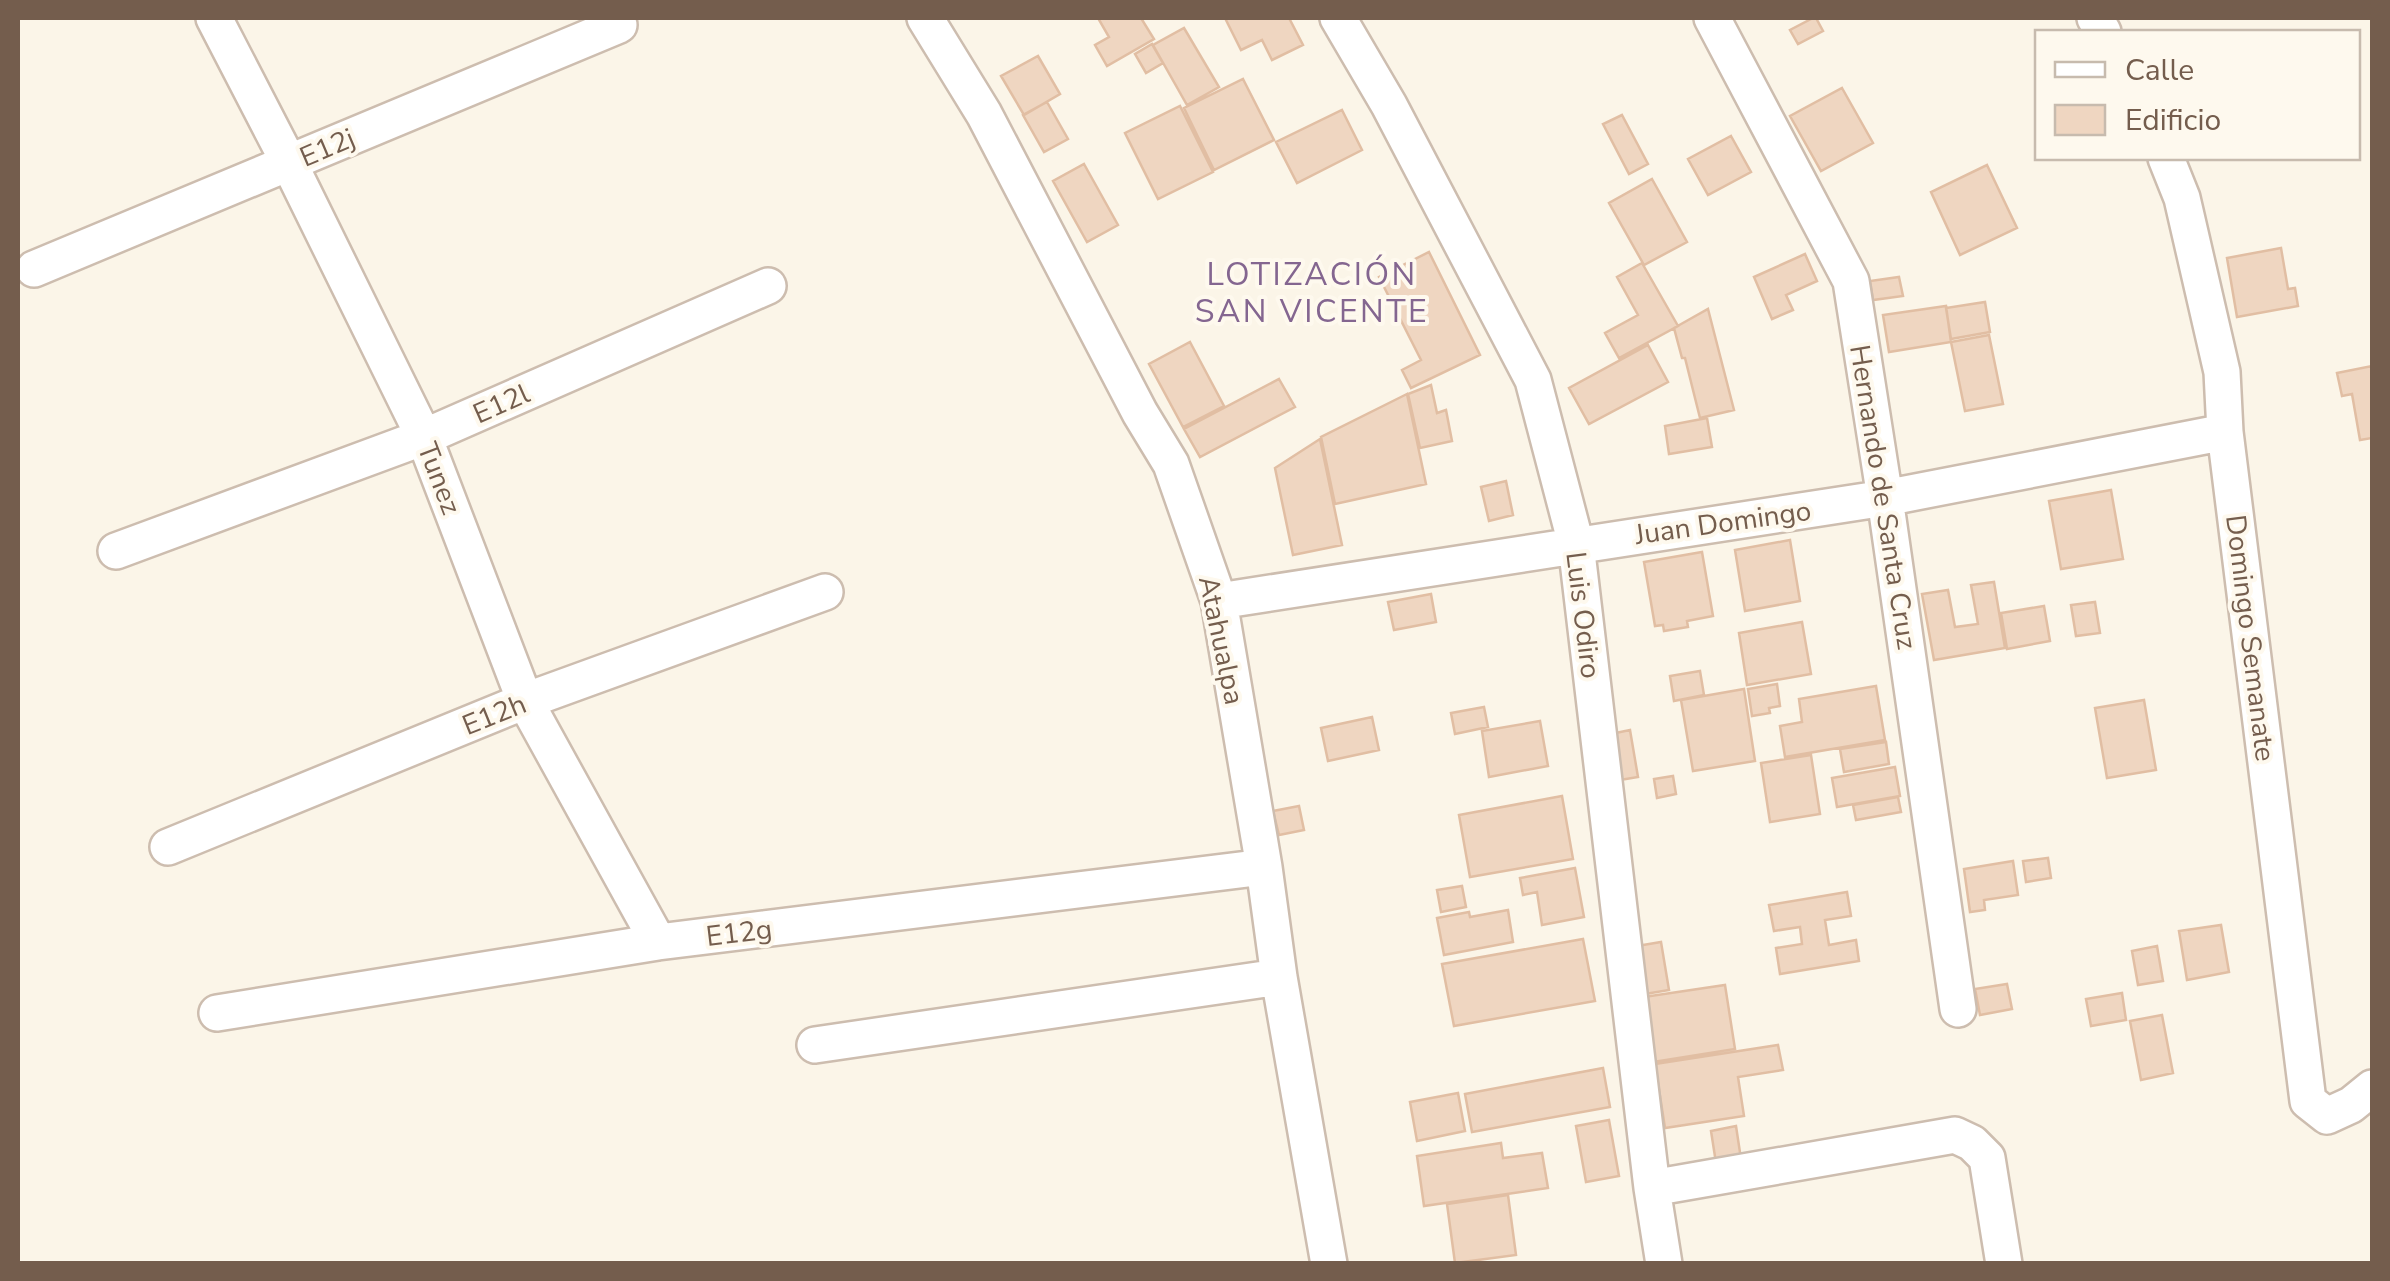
<svg xmlns="http://www.w3.org/2000/svg" width="2390" height="1281" font-family="'Nunito Sans',sans-serif">
<rect width="100%" height="100%" fill="#fbf5e8"/>
<!-- building -->
<path fill="#efd6c1" stroke="#e1bea3" stroke-width="2.5" d="M1098,18H1141L1154,39L1107,66L1095,45L1109,37Z
M1225,18H1289L1303,45L1272,60L1262,40L1241,50Z
M1813,18H1816L1823,31L1798,44L1790,30Z
M1184,28L1219,87L1187,105L1153,45Z
M1152,44L1163,63L1146,73L1135,54Z
M1038,56L1060,94L1024,115L1001,76Z
M1243,79L1274,140L1214,170L1184,108Z
M1842,88L1873,143L1821,171L1790,116Z
M1047,102L1068,139L1044,152L1023,115Z
M1180,106L1213,172L1158,199L1125,133Z
M1342,110L1362,150L1297,183L1276,142Z
M1622,115L1648,164L1629,174L1603,124Z
M1731,136L1751,172L1708,195L1688,159Z
M1084,164L1118,225L1087,242L1053,181Z
M1987,165L2017,228L1960,255L1931,192Z
M1652,179L1687,242L1644,265L1609,203Z
M2281,248L2288,289L2295,288L2298,306L2237,317L2227,258Z
M1429,252L1480,355L1411,388L1402,370L1421,360L1379,277Z
M1805,254L1817,281L1786,295L1793,310L1772,319L1754,277Z
M1642,263L1678,326L1619,358L1605,333L1638,315L1617,277Z
M1899,277L1903,296L1873,300L1870,281Z
M1985,302L1990,332L1951,339L1946,308Z
M1946,306L1951,342L1889,352L1883,315Z
M1708,309L1734,410L1700,418L1685,358H1682L1674,328Z
M1989,335L2003,404L1965,411L1951,342Z
M1190,342L1224,406L1183,427L1149,364Z
M1648,345L1668,382L1589,424L1569,388Z
M2372,366V438L2360,440L2352,394L2342,396L2337,373Z
M1279,379L1295,407L1200,457L1184,429Z
M1431,385L1437,413L1446,410L1452,441L1420,448L1408,394Z
M1407,394L1426,484L1335,504L1321,437Z
M1707,418L1712,447L1669,454L1665,426Z
M1320,439L1342,545L1293,555L1275,468Z
M1506,481L1513,515L1489,521L1481,487Z
M2111,490L2123,559L2061,569L2049,501Z
M1790,540L1800,601L1745,611L1735,550Z
M1702,552L1713,616L1687,621L1688,627L1664,631L1663,625L1655,626L1644,562Z
M1994,582L2005,648L1934,660L1922,594L1948,590L1955,627L1978,624L1971,585Z
M1431,594L1436,622L1394,630L1388,602Z
M2095,602L2100,633L2076,636L2071,605Z
M2044,606L2050,641L2007,649L2001,613Z
M1802,622L1811,674L1747,685L1739,633Z
M1700,671L1704,695L1674,701L1670,676Z
M1777,684L1780,706L1769,708L1770,713L1752,716L1748,689Z
M1876,686L1885,740L1785,757L1780,726L1802,722L1799,699Z
M1744,689L1755,761L1693,771L1681,700Z
M2144,700L2156,770L2107,778L2095,708Z
M1484,707L1488,727L1455,734L1451,713Z
M1372,717L1379,750L1328,761L1321,728Z
M1540,721L1548,766L1489,777L1482,731Z
M1630,730L1638,777L1614,781L1606,735Z
M1886,742L1889,764L1844,772L1840,749Z
M1811,755L1820,814L1770,822L1761,763Z
M1895,767L1900,796L1837,807L1832,778Z
M1673,776L1676,794L1657,798L1654,779Z
M1562,796L1573,859L1470,877L1459,815Z
M1898,797L1901,812L1856,820L1853,805Z
M1299,806L1304,830L1279,835L1273,811Z
M2048,858L2051,878L2026,882L2023,861Z
M2013,861L2018,895L1984,900L1985,910L1970,912L1964,869Z
M1575,868L1584,917L1542,925L1537,892L1523,895L1520,878Z
M1462,886L1466,907L1441,912L1437,890Z
M1847,892L1851,916L1825,920L1829,945L1856,940L1859,961L1780,974L1776,948L1802,944L1800,927L1774,931L1769,905Z
M1508,910L1513,942L1444,955L1437,918L1469,912L1470,917Z
M2221,925L2229,972L2187,980L2179,931Z
M1583,939L1595,1001L1454,1026L1442,964Z
M1661,942L1669,990L1639,995L1631,947Z
M2157,946L2163,981L2138,985L2132,951Z
M2007,984L2012,1009L1980,1015L1975,989Z
M1725,985L1735,1049L1647,1063L1637,998Z
M2122,993L2126,1020L2091,1026L2086,999Z
M2162,1015L2173,1073L2141,1080L2130,1021Z
M1778,1045L1783,1070L1738,1077L1744,1116L1665,1128L1655,1064Z
M1603,1068L1610,1107L1472,1132L1465,1094Z
M1458,1093L1465,1131L1417,1141L1410,1102Z
M1609,1120L1619,1176L1586,1182L1576,1126Z
M1736,1126L1741,1159L1716,1163L1711,1131Z
M1501,1143L1503,1158L1542,1153L1548,1188L1424,1206L1417,1156Z
M1508,1195L1516,1255L1455,1263L1447,1204Z"/>
<g fill="none" stroke-linecap="round" stroke-linejoin="round">
<defs>
<path id="street" d="M214,18L289,163L424,437L525,701L658,942
M925,18L984,114L1140,413L1171,464L1219,601L1264,867L1279,977L1329,1264
M1338,18L1389,105L1533,380L1576,544L1652,1188L1664,1264
M1712,18L1851,281L1885,498L1958,1009
M2095,18L2103,32
M2166,158L2182,198L2222,372L2225,432L2308,1101L2327,1116L2351,1105L2372,1088
M34,269L619,25
M116,551L424,437L768,286
M1219,601L1885,498L2225,432
M168,847L525,701L825,592
M217,1013L658,942L1264,867
M815,1045L1279,977
M1652,1188L1955,1135L1972,1143L1987,1158L2004,1264"/>
</defs>
<!-- street casing -->
<use href="#street" stroke="#cdbdaf" stroke-width="40"/>
<!-- street -->
<use href="#street" stroke="#fff" stroke-width="35"/>
</g>
<g text-anchor="middle" stroke-width="8" stroke-linejoin="round" paint-order="stroke">
<!-- street labels -->
<g font-size="28" fill="#745d4d" stroke="#fef9ee">
<text transform="translate(327 147) rotate(-23)" y="10">E12j</text>
<text transform="translate(501 403) rotate(-24)" y="10">E12l</text>
<text transform="translate(440 478) rotate(69)" y="10">Tunez</text>
<text transform="translate(1884 497) rotate(81)" y="10">Hernando de Santa Cruz</text>
<text transform="translate(1723 522) rotate(-8)" y="10">Juan Domingo</text>
<text transform="translate(1584 615) rotate(83)" y="10">Luis Odiro</text>
<text transform="translate(2251 638) rotate(83)" y="10">Domingo Semanate</text>
<text transform="translate(1222 640) rotate(78)" y="10">Atahualpa</text>
<text transform="translate(494 714) rotate(-22)" y="10">E12h</text>
<text transform="translate(739 932) rotate(-7)" y="10">E12g</text>
</g>
<!-- quarter labels -->
<g font-size="32" letter-spacing="2.5" fill="#846690" stroke="#fef9ee">
<text x="1312" y="285">LOTIZACIÓN<tspan x="1312" dy="37">SAN VICENTE</tspan></text>
</g>
</g>
<!-- border -->
<rect width="2390" height="1281" fill="none" stroke="#745d4d" stroke-width="40"/>
<!-- legend -->
<rect x="2035" y="30" width="325" height="130" fill="#fef9ee" stroke="#c7bbae" stroke-width="2.5"/>
<rect x="2055" y="62" width="50" height="15" fill="#ffffff" stroke="#c7bbae" stroke-width="2.5"/>
<text x="2125" y="80" font-size="30" fill="#745d4d">Calle</text>
<rect x="2055" y="105" width="50" height="30" fill="#efd6c1" stroke="#c7bbae" stroke-width="2.5"/>
<text x="2125" y="130" font-size="30" fill="#745d4d">Edificio</text>
</svg>
